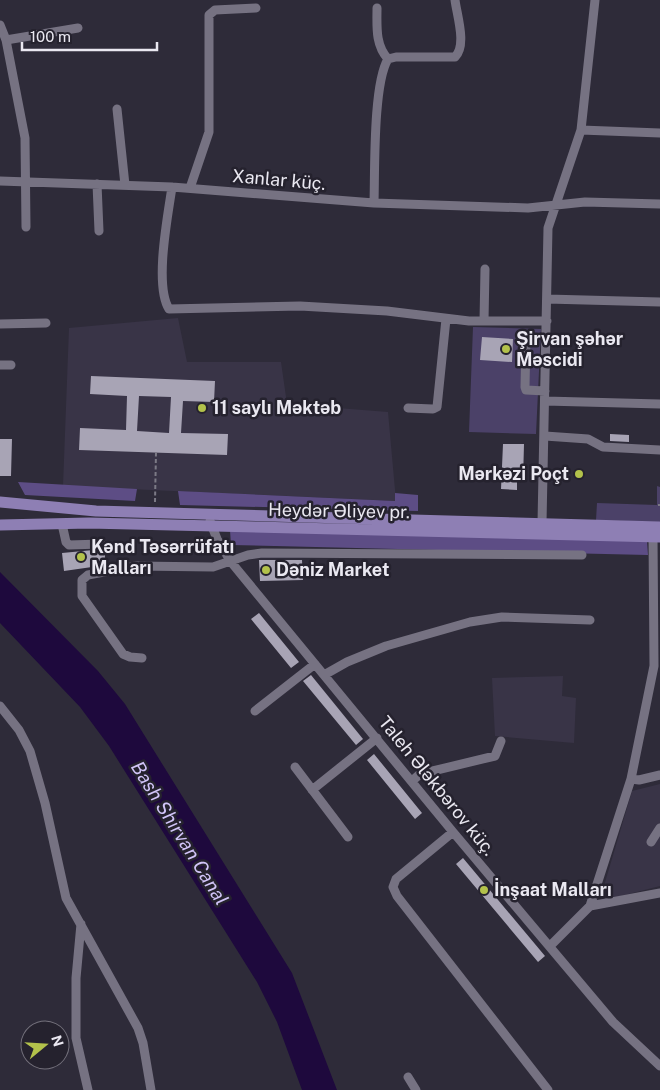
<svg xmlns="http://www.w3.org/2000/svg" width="660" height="1090" font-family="'Public Sans',sans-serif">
<rect width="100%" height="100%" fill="#2e2b39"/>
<!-- built -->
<path fill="#393447" d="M178,318L187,362H281L287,404L388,412L396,501L63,486L69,328Z
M563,676L562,696L576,698L574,743L495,736L492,678Z
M660,784V886L617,897L601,896L632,791Z"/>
<!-- green -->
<path fill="#4b4168" d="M473,327L541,329L536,434L469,432Z
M657,486L660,487V522L596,520L597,503L657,505Z"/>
<!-- forest -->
<path fill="#5d4d85" d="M18,482L137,489L135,501L25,495Z
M178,491L395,501V493L418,495V511L180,505Z
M230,530L647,541L648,555L231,545Z"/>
<!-- water -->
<path fill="#1e093d" d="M0,572L98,671L125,704L292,973L337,1090H302L277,1022L257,982L109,746L80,707L0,623Z"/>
<!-- building -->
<path fill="#a8a4b5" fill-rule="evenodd" d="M482,337L513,339L512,362L480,360Z
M91,376L215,381L214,402L183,401L181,433L228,434L227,455L79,450L80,428L126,430L127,396L90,394ZM139,396L171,397L169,433L137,431Z
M610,434L629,435V442L610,441Z
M0,439H12L11,476H0Z
M503,444H524L523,481H517V490L501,489Z
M104,549L106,565L64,571L62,553Z
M259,560H302L303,580L260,581Z
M259,613L299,662L291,668L251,619Z
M311,675L363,739L356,745L303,681Z
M374,754L422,813L415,819L367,760Z
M463,858L545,956L538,962L456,864Z"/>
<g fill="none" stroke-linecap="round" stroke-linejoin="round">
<!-- path -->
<path stroke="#7c7a86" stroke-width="2" stroke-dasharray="4 2.5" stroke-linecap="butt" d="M155,502L156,452
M658,505H660"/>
<!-- minor -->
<path stroke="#767282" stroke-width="9" d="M0,25L6,40L25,138L26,227
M6,40L78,28
M388,59L396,57H455C467,45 457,16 455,0
M117,109L125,185
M581,130L660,133
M0,181L172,187L374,203L528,208L585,202L660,204
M97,184L99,231
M172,187C168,215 154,285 169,309L300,306L387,311L469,321H547
M190,188L209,132V15L215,10L256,8
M374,203C375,170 373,84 388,59C375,45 377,26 377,8
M547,299L660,302
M484,321L485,269
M0,324L46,323
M526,338L525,387L526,390L545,391
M0,365H11
M545,401L660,404
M408,408L433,409L437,407L446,319
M545,436L588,439L603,447L660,450
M210,521L217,539L231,562L453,832L613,1022L660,1066
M542,523L548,228L581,130L595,0
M62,524L66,542L69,545L101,544
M142,658L130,657L123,654L82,596V580L88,575L136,566L213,567L248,555L262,553L582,555
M324,675L347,662L386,646L470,622L502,617L590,620
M0,706L19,730L30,751L45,803L66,898L138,1028L143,1043L151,1090
M255,711L315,664
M295,767L348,837
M631,779L654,666L653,536
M412,781L420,774L495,756L501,741
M312,790L377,738
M453,832L396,879L393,887L397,896L548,1090
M651,842L660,828
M590,906L660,893
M81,924L76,978V1038L88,1090
M550,946L590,906L631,779L639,780L660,775
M408,1077L416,1090"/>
<!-- major -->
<path stroke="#8e7fb4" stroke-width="11" d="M0,502L96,511L660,527
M0,525L89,523L660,537"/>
</g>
<!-- markers -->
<g fill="#b3c24b" stroke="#25222e" stroke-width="2">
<circle cx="506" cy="349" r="5"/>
<circle cx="202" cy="408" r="5"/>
<circle cx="579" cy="474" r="5"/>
<circle cx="81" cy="557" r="5"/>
<circle cx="266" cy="570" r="5"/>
<circle cx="484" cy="890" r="5"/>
</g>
<g text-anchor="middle" stroke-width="5" stroke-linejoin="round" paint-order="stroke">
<!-- street labels -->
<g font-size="18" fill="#eae8f1" stroke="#25222e">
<text transform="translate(279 180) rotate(5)" y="6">Xanlar küç.</text>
<text transform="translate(339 511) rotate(1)" y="6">Heydər Əliyev pr.</text>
<text transform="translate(437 786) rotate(51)" y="6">Taleh Ələkbərov küç.</text>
</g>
<!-- poi labels -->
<g font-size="18" font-weight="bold" fill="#eae8f1" stroke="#25222e" text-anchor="start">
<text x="516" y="345">Şirvan şəhər<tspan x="516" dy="21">Məscidi</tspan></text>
<text x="212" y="414">11 saylı Məktəb</text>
<text x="569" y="480" text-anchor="end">Mərkəzi Poçt</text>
<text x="91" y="553">Kənd Təsərrüfatı<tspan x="91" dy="21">Malları</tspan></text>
<text x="276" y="576">Dəniz Market</text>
<text x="494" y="896">İnşaat Malları</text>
</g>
<!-- water labels -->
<g font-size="19" font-style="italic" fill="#d1c4f8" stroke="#25222e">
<text transform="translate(180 833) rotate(58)" y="7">Bash Shirvan Canal</text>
</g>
</g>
<!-- north arrow -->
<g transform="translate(45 1045) rotate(72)"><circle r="24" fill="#25222e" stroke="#74717c"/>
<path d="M0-4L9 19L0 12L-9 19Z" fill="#b3c24b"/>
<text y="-8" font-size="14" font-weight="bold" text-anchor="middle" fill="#eae8f1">N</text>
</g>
<!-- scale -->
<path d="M22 42v8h135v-8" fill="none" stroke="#eae8f1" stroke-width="2.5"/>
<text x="30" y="42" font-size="15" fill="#eae8f1" stroke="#25222e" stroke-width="4" paint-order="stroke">100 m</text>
</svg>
